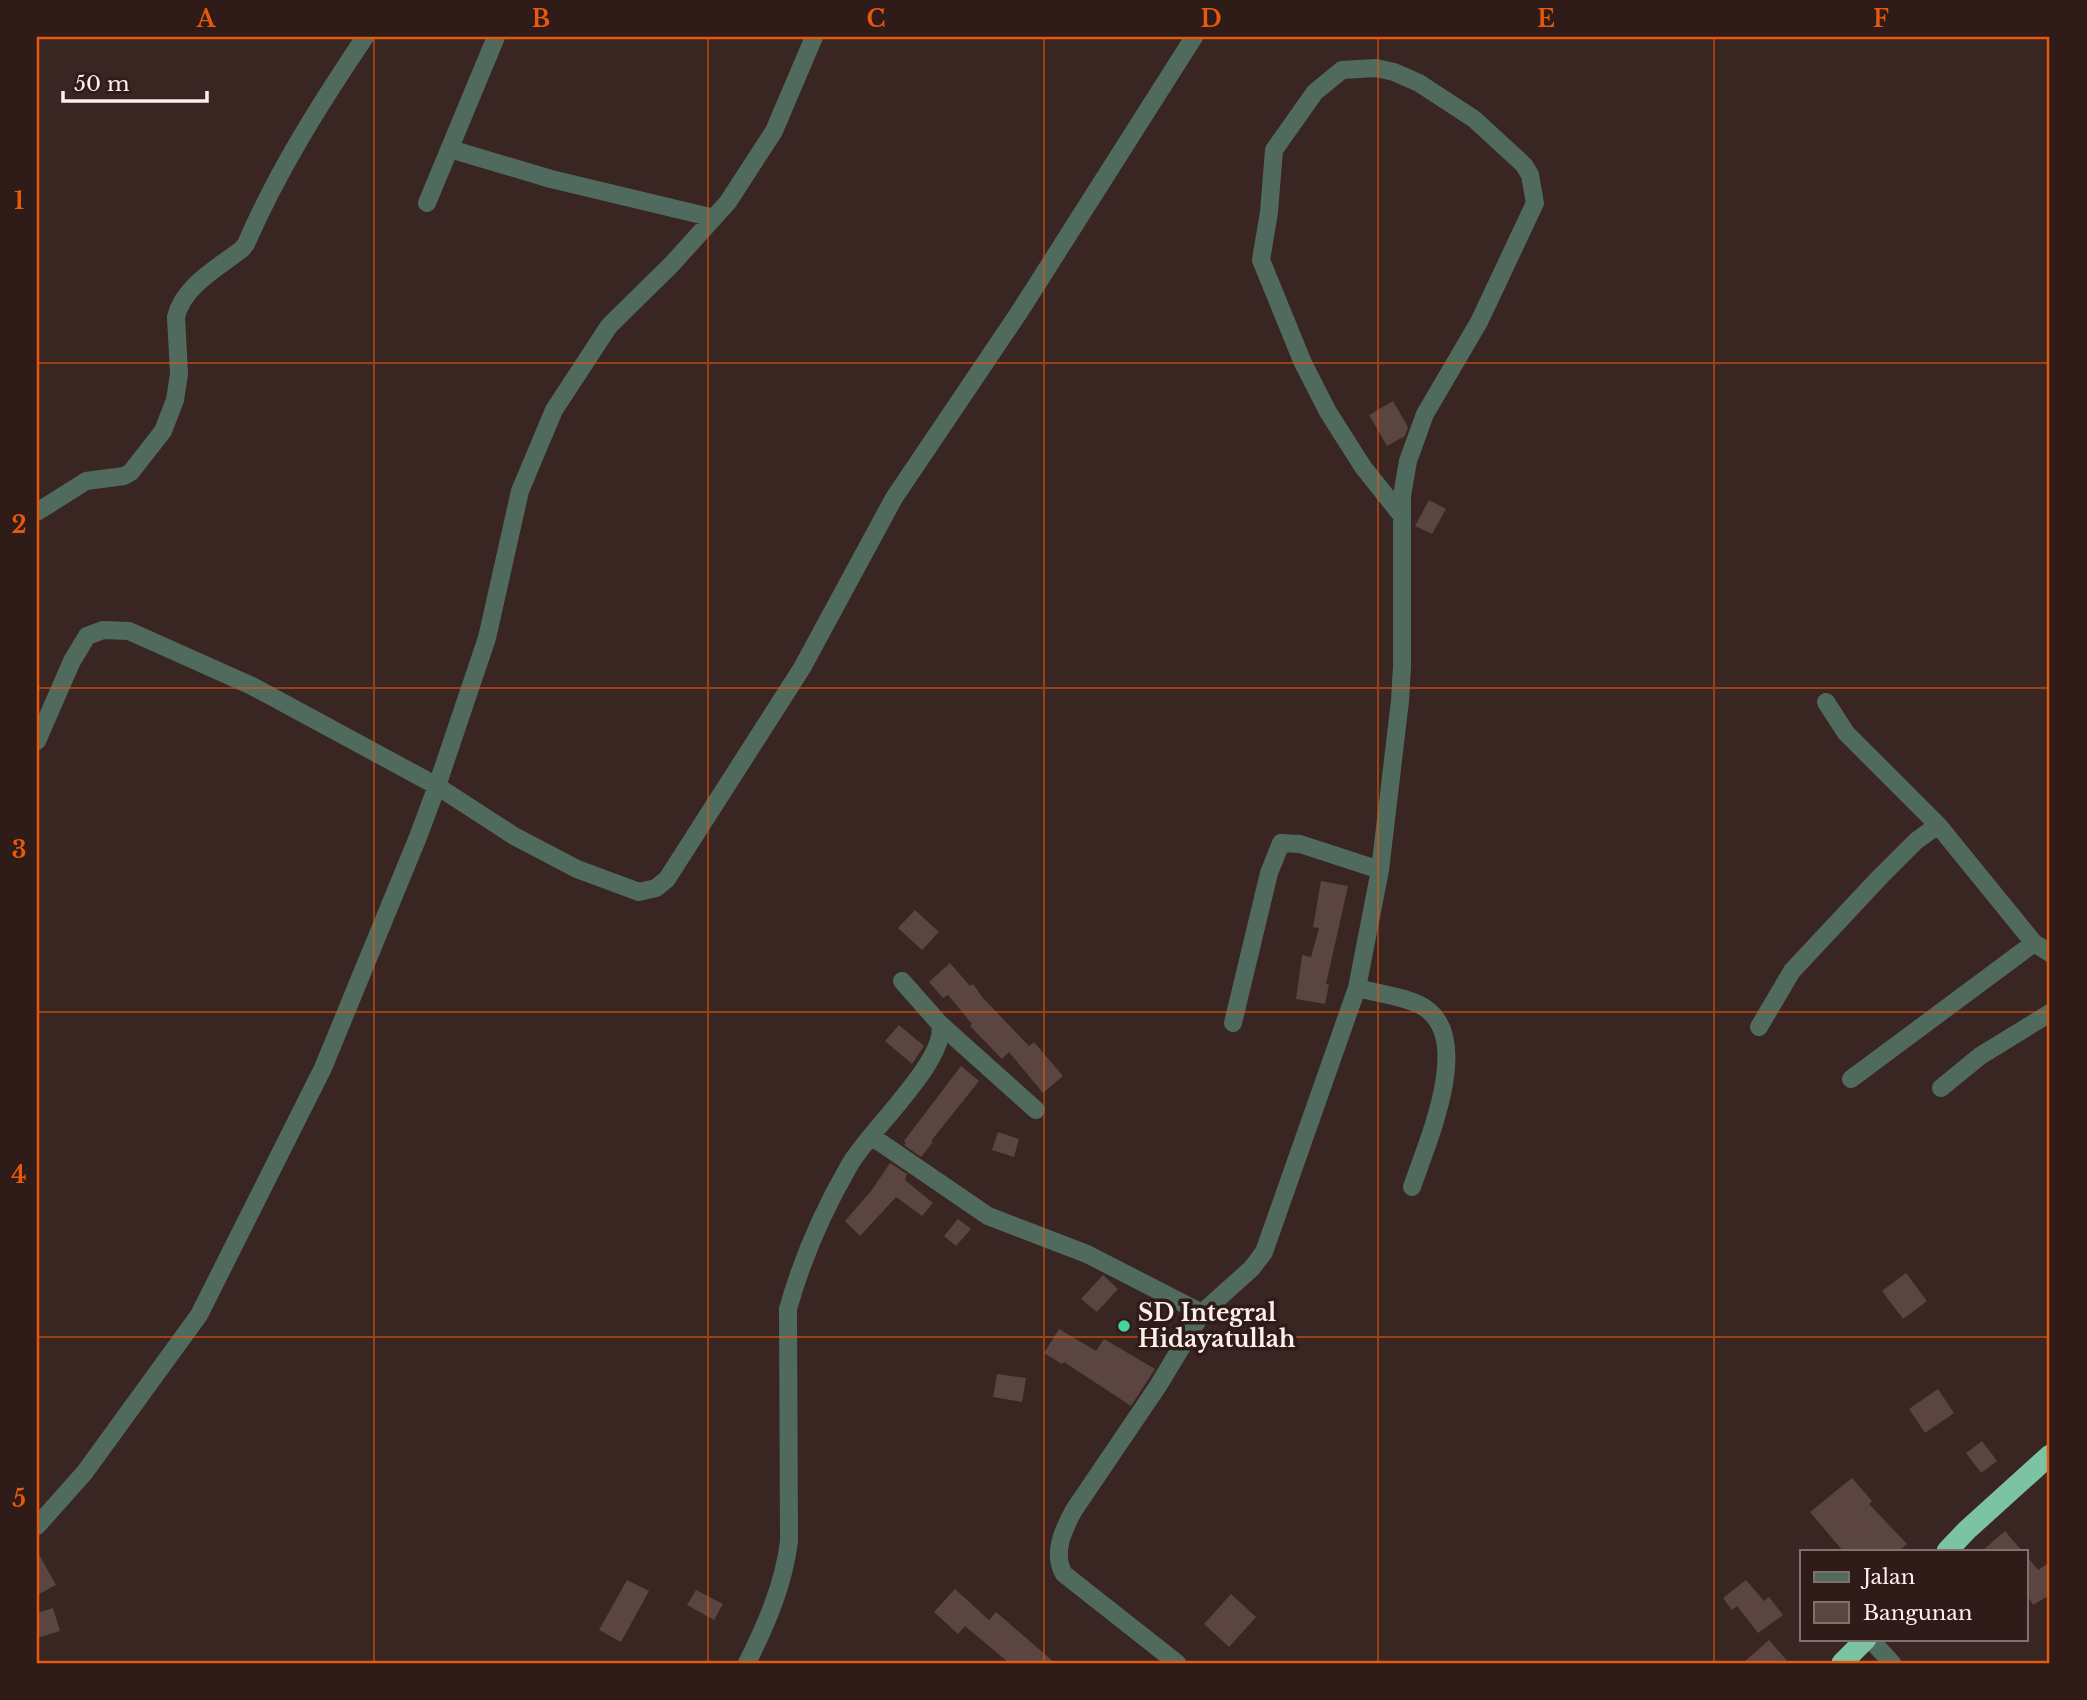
<svg xmlns="http://www.w3.org/2000/svg" width="2087" height="1700" font-family="'Libre Baskerville',serif">
<rect width="100%" height="100%" fill="#392521"/>
<!-- building -->
<path fill="#5b4540" d="M1393,401L1408,427L1405,436L1387,446L1369,415Z
M1429,500L1446,509L1432,534L1415,526Z
M1321,881L1348,886L1326,984H1329L1325,1004L1296,999L1302,955L1311,957L1319,928L1313,927Z
M915,910L939,932L922,950L898,928Z
M950,963L970,986L973,984L983,998L1029,1046L1034,1042L1063,1076L1043,1093L1009,1052L1002,1059L970,1026L972,1024L948,995L943,998L929,982Z
M899,1025L924,1046L912,1064L885,1041Z
M961,1066L979,1081L931,1141L933,1142L921,1157L904,1145L906,1143L904,1141Z
M998,1132L1019,1139L1014,1157L992,1150Z
M890,1163L907,1174L905,1180L933,1203L922,1216L896,1197L860,1236L845,1221L871,1191Z
M958,1219L971,1229L956,1246L944,1236Z
M1906,1273L1927,1301L1903,1319L1882,1291Z
M1103,1275L1118,1289L1097,1312L1081,1299Z
M1059,1329L1096,1351L1104,1339L1155,1369L1131,1406L1064,1362L1062,1364L1044,1353Z
M997,1374L1026,1378L1022,1402L993,1397Z
M1938,1389L1954,1413L1925,1433L1909,1409Z
M1982,1441L1997,1461L1981,1473L1966,1453Z
M1852,1478L1872,1501L1869,1504L1907,1544L1899,1551H1843L1810,1512Z
M2005,1531L2022,1551H1982Z
M37,1551L56,1585L37,1595Z
M2026,1555L2038,1570L2050,1562V1595L2033,1605L2026,1593Z
M627,1580L649,1591L621,1642L599,1630Z
M1746,1580L1764,1601L1769,1597L1783,1615L1758,1633L1737,1606L1732,1610L1723,1598Z
M955,1589L989,1620L996,1612L1055,1663H1009L965,1626L958,1634L934,1612Z
M696,1590L723,1604L714,1620L687,1605Z
M1231,1594L1256,1617L1229,1647L1204,1624Z
M53,1608L60,1631L37,1638V1613Z
M1769,1640L1789,1663H1743Z"/>
<g fill="none" stroke-linecap="round" stroke-linejoin="round">
<!-- minor -->
<path stroke="#506b5e" stroke-width="18" d="M450,149L551,179L714,218
M427,203L496,37
M37,512L86,481L124,476L131,472L163,431L175,400L179,374L176,317C183,286 219,267 242,249L246,244C278,170 320,104 365,37
M1826,702L1846,733L1938,825L2034,943L2050,953
M37,741L72,661L87,636L103,630L129,631L252,686L437,786L514,836L577,869L639,892L656,888L667,879L802,668L894,498L1020,311L1194,37
M1357,988C1376,993 1415,998 1429,1011C1471,1046 1426,1145 1412,1187
M1233,1023L1269,873L1281,843L1300,844L1380,870
M940,1024L1036,1110
M1759,1027L1792,971L1879,878L1916,841L1938,825
M1851,1079L2034,943
M1941,1088L1980,1056L2050,1013
M871,1136L988,1216L1087,1254L1202,1313L1158,1386L1074,1510C1063,1530 1052,1554 1064,1574L1177,1663
M1202,1313L1252,1268L1264,1252L1357,988L1380,870L1400,701L1402,666V496L1408,461L1425,414L1479,322L1535,203L1530,175L1524,165L1474,119L1419,83L1394,72L1376,68L1342,70L1315,92L1274,150L1269,212L1261,260L1303,363L1328,412L1363,467L1402,516
M37,1526L85,1472L199,1315L323,1068L418,837L437,786L487,638L520,491L554,410L609,326L672,264L728,202L774,131L814,37
M1870,1639L1892,1663
M747,1663C766,1625 784,1584 789,1541L788,1309C802,1259 823,1211 849,1166C866,1134 949,1059 940,1024L902,981"/>
<!-- highway -->
<path stroke="#7cc3a3" stroke-width="21" d="M1947,1551L1967,1530L2050,1455
M1842,1663L1866,1639"/>
</g>
<!-- grid -->
<path fill="none" stroke="#e8590c" stroke-width="2" stroke-opacity="0.55" d="M374,37V1663M708,37V1663M1044,37V1663M1378,37V1663M1714,37V1663M37,363H2050M37,688H2050M37,1012H2050M37,1337H2050"/>
<!-- markers -->
<circle fill="#45d49f" stroke="#2f1c18" stroke-width="2.5" cx="1124" cy="1326" r="7"/>
<g text-anchor="middle" stroke-width="7" stroke-linejoin="round" paint-order="stroke">
<!-- poi labels -->
<g font-size="23" font-weight="bold" fill="#fdefec" stroke="#2f1c18" text-anchor="start">
<text x="1138" y="1321">SD Integral<tspan x="1138" dy="26">Hidayatullah</tspan></text>
</g>
</g>
<!-- border -->
<rect width="2087" height="1700" fill="none" stroke="#2f1c18" stroke-width="77"/>
<!-- legend -->
<rect x="1800" y="1550" width="228" height="91" fill="#2f1c18" stroke="#81706d" stroke-width="2"/>
<rect x="1814" y="1572" width="35" height="10" fill="#506b5e" stroke="#81706d" stroke-width="2"/>
<text x="1863" y="1584" font-size="21" fill="#fdefec">Jalan</text>
<rect x="1814" y="1602" width="35" height="21" fill="#5b4540" stroke="#81706d" stroke-width="2"/>
<text x="1863" y="1620" font-size="21" fill="#fdefec">Bangunan</text>
<!-- scale -->
<path d="M63 91v10h144v-10" fill="none" stroke="#fdefec" stroke-width="3.5"/>
<text x="74" y="91" font-size="21" fill="#fdefec" stroke="#2f1c18" stroke-width="5" paint-order="stroke">50 m</text>
<rect x="38" y="38" width="2010" height="1624" fill="none" stroke="#e8590c" stroke-width="2.5"/>
<g font-size="23" text-anchor="middle" font-weight="bold" fill="#e8590c">
<text x="206" y="27">A</text>
<text x="541" y="27">B</text>
<text x="876" y="27">C</text>
<text x="1211" y="27">D</text>
<text x="1546" y="27">E</text>
<text x="1881" y="27">F</text>
<text x="19" y="209">1</text>
<text x="19" y="533">2</text>
<text x="19" y="858">3</text>
<text x="19" y="1183">4</text>
<text x="19" y="1507">5</text>
</g>
</svg>
